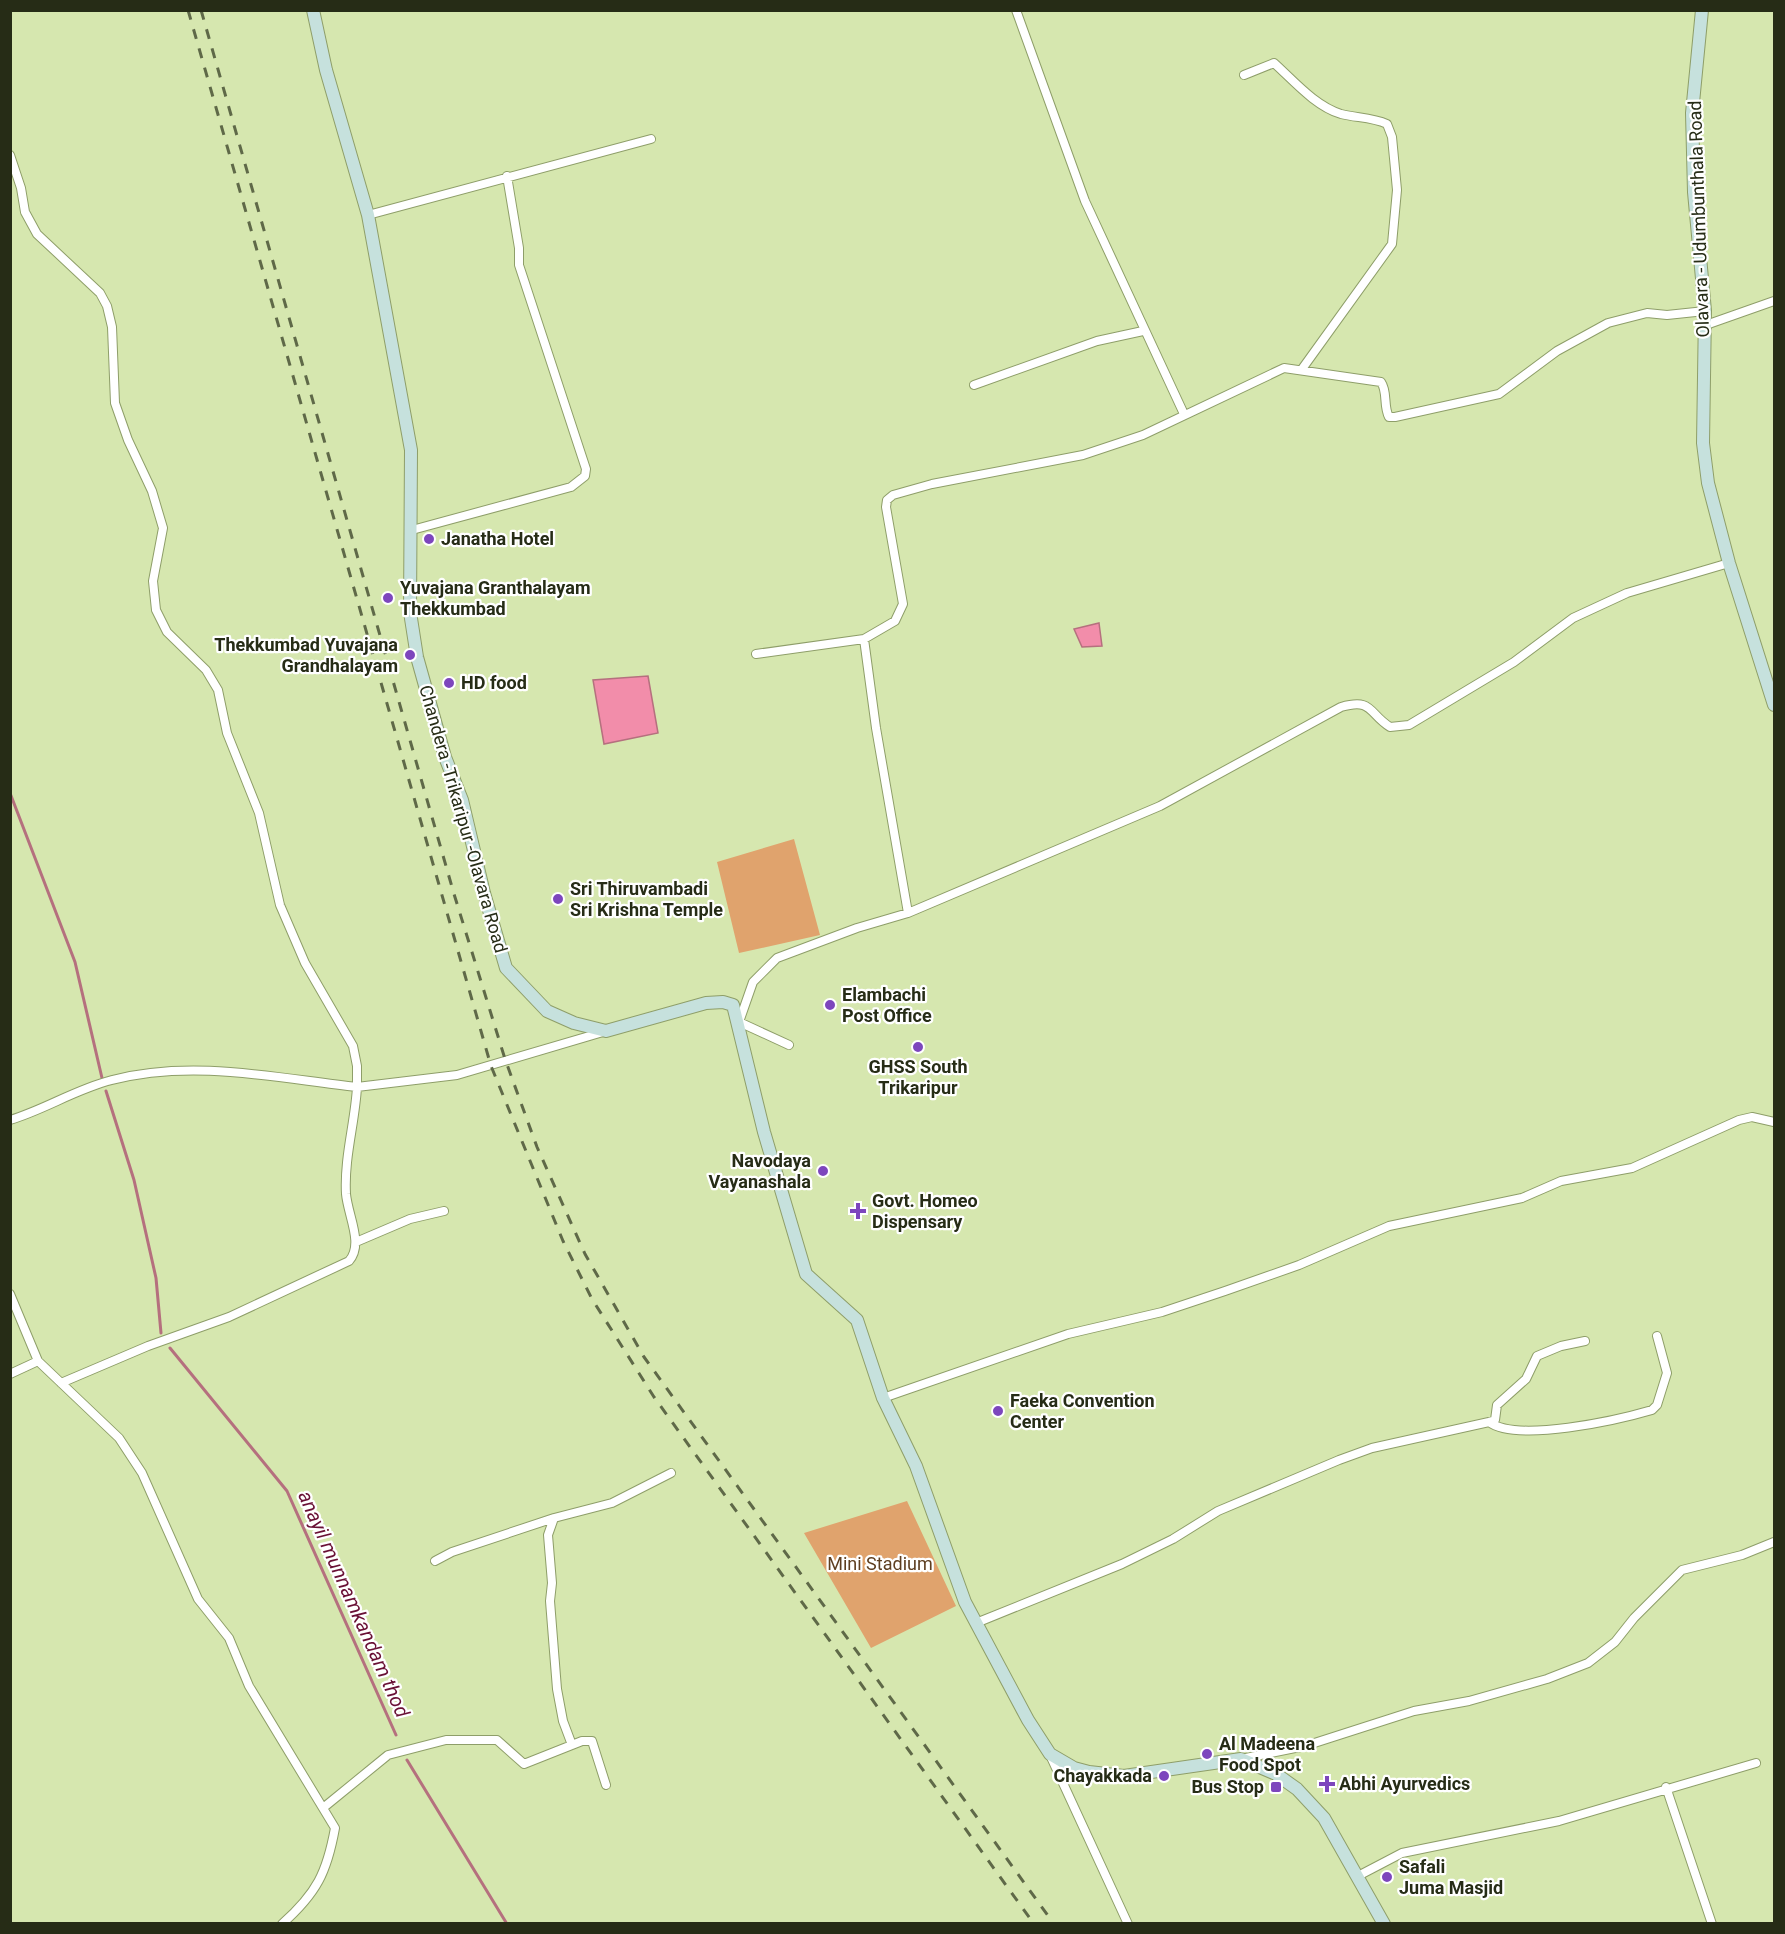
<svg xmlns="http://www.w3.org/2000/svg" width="1785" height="1934" font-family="Roboto,sans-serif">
<rect width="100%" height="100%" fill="#d6e7af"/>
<!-- green -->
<path fill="#e0a36d" d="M794,839L820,935L739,953L717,862Z
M907,1501L956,1606L871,1648L804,1533Z"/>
<!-- water -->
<path fill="#f28daa" stroke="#b5707e" stroke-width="1.5" d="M1099,623L1102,646L1082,647L1074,629Z
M648,676L658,733L604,744L593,680Z"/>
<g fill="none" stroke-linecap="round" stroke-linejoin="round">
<!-- stream -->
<path stroke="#b5707e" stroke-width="3" d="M10,793L75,962L102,1078
M106,1091L134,1180L156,1278L161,1333
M170,1348L287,1491L396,1735
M407,1760L507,1924"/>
<defs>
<path id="minor" d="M1016,10L1085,201L1184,414
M1244,75L1274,63C1294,81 1315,106 1341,114C1357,118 1372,117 1387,124L1392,137L1397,190L1392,244L1302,369
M10,155L21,188L25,212L37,234L100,293L107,306L112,327L115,403L128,440L152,491L163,528L153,581L156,610L167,632L206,670L218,690L227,733L259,813L280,905L305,963L353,1046L357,1066V1087C275,1078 193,1059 112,1080C76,1089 46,1109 10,1120
M368,215L651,139
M1703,326L1774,301
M974,385L1097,341L1143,331
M412,530L571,487L585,476L586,469L519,265V248L507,176
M864,639L876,728L908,913
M756,654L864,639L895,621L903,604L886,507L887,500L893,495L932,484L1083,455L1143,435L1284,368L1381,382C1388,392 1383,406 1389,417H1395L1499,394L1557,351L1608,323L1647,313L1667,315L1705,311
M789,1045L739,1022L753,982L777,958L857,928L908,913L1160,806L1341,707C1373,698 1368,713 1390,727L1409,725L1514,662L1573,618L1627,593L1729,563
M356,1242L410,1219L444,1211
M10,1294L38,1361L119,1438L142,1473L198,1599L229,1638L249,1686L335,1828C327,1872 317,1893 282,1924
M10,1374L38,1361
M61,1383L148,1346L229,1317L349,1261C364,1244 348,1216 346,1194C344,1157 355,1123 357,1087L457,1075L603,1032
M883,1398L1068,1334L1162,1312L1225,1291L1299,1265L1389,1226L1522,1198L1561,1181L1632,1168L1739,1120L1752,1117L1774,1122
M1489,1422C1517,1443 1618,1420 1652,1410L1657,1405L1667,1373L1657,1336
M435,1561L452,1552L554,1518
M976,1623L1122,1564L1173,1539L1218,1511L1339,1460L1372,1448L1489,1422L1495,1420L1497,1405L1526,1379L1537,1356L1561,1346L1585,1341
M572,1745L563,1721L557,1689L550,1601L552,1583L548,1535L554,1518L612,1503L671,1473
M1050,1755L1128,1924
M1241,1759L1305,1746L1414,1711L1469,1701L1547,1679L1588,1663L1615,1642L1634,1618L1682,1570L1742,1555L1774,1542
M1666,1787L1712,1924
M323,1808L388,1755L446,1740H497L524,1764L582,1741H592L606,1785
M1358,1876L1402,1853L1559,1821L1756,1763"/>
<path id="secondary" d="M313,10L326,70L368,215L411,450L410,612L417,657L445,757L462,800L484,893L506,968L547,1011L574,1023L606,1031L706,1003L723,1002L733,1005L764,1132L806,1274L857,1320L883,1398L916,1466L965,1602L1028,1720L1050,1754L1074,1768L1089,1772L1124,1776L1241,1759L1276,1774L1297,1789L1324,1818L1384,1924
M1702,10L1692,113L1694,192L1705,311L1703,443L1708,483L1729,563L1774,705"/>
</defs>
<!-- minor casing -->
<use href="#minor" stroke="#8e9e69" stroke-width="10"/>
<!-- secondary casing -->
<use href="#secondary" stroke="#8e9e69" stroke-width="14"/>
<!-- minor -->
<use href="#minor" stroke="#fff" stroke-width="8"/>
<!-- secondary -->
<use href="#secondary" stroke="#c6e1dd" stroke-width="12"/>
<!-- rail -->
<path stroke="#5f6948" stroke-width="3" stroke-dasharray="10 10" stroke-linecap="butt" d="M188,10L491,1066L563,1241L592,1299L654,1397L1034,1924
M201,10L454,894L505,1059L537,1147L585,1254L644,1357L1054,1924"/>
</g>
<!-- markers -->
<g fill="#7d46bd" stroke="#fff" stroke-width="2">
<circle cx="429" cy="539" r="6"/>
<circle cx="388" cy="598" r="6"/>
<circle cx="410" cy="655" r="6"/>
<circle cx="449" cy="683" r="6"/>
<circle cx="558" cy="899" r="6"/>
<circle cx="830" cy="1005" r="6"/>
<circle cx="918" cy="1047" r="6"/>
<circle cx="823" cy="1171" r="6"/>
<path d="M855 1202h6v6h6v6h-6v6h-6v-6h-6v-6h6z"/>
<circle cx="998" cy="1411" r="6"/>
<circle cx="1207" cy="1754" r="6"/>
<circle cx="1164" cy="1776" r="6"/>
<path d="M1324 1775h6v6h6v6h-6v6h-6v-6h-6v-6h6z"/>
<rect x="1270" y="1781" width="12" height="12" rx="3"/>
<circle cx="1387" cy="1877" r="6"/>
</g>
<g text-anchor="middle" stroke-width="4.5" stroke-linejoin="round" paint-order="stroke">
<!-- street labels -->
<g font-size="18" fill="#262c16" stroke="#fff">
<text transform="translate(1699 219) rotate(-92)" y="6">Olavara - Udumbunthala Road</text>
<text transform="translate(463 819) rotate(74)" y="6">Chandera -Trikaripur -Olavara Road</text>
</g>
<!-- poi labels -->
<g font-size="18" font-weight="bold" fill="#262c16" stroke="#fff" text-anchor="start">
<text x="441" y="545">Janatha Hotel</text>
<text x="400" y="594">Yuvajana Granthalayam<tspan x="400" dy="21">Thekkumbad</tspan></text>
<text x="398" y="651" text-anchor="end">Thekkumbad Yuvajana<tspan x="398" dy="21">Grandhalayam</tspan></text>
<text x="461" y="689">HD food</text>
<text x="570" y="895">Sri Thiruvambadi<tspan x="570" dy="21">Sri Krishna Temple</tspan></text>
<text x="842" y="1001">Elambachi<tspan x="842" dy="21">Post Office</tspan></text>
<text x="918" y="1073" text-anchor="middle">GHSS South<tspan x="918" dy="21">Trikaripur</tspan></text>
<text x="811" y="1167" text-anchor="end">Navodaya<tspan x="811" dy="21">Vayanashala</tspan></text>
<text x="872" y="1207">Govt. Homeo<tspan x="872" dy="21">Dispensary</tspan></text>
<text x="1010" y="1407">Faeka Convention<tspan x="1010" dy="21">Center</tspan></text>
<text x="1219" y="1750">Al Madeena<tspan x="1219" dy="21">Food Spot</tspan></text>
<text x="1152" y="1782" text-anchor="end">Chayakkada</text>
<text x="1339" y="1790">Abhi Ayurvedics</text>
<text x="1264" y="1793" text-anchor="end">Bus Stop</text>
<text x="1399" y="1873">Safali<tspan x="1399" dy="21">Juma Masjid</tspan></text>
</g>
<!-- park labels -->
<g font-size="18" fill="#5e3e20" stroke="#fff">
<text x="880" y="1570">Mini Stadium</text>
</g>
<!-- water labels -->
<g font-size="20" font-style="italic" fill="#691035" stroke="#fff">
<text transform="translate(354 1604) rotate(66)" y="7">anayil munnamkandam thod</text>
</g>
</g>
<!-- border -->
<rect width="1785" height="1934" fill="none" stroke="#262c16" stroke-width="24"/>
</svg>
